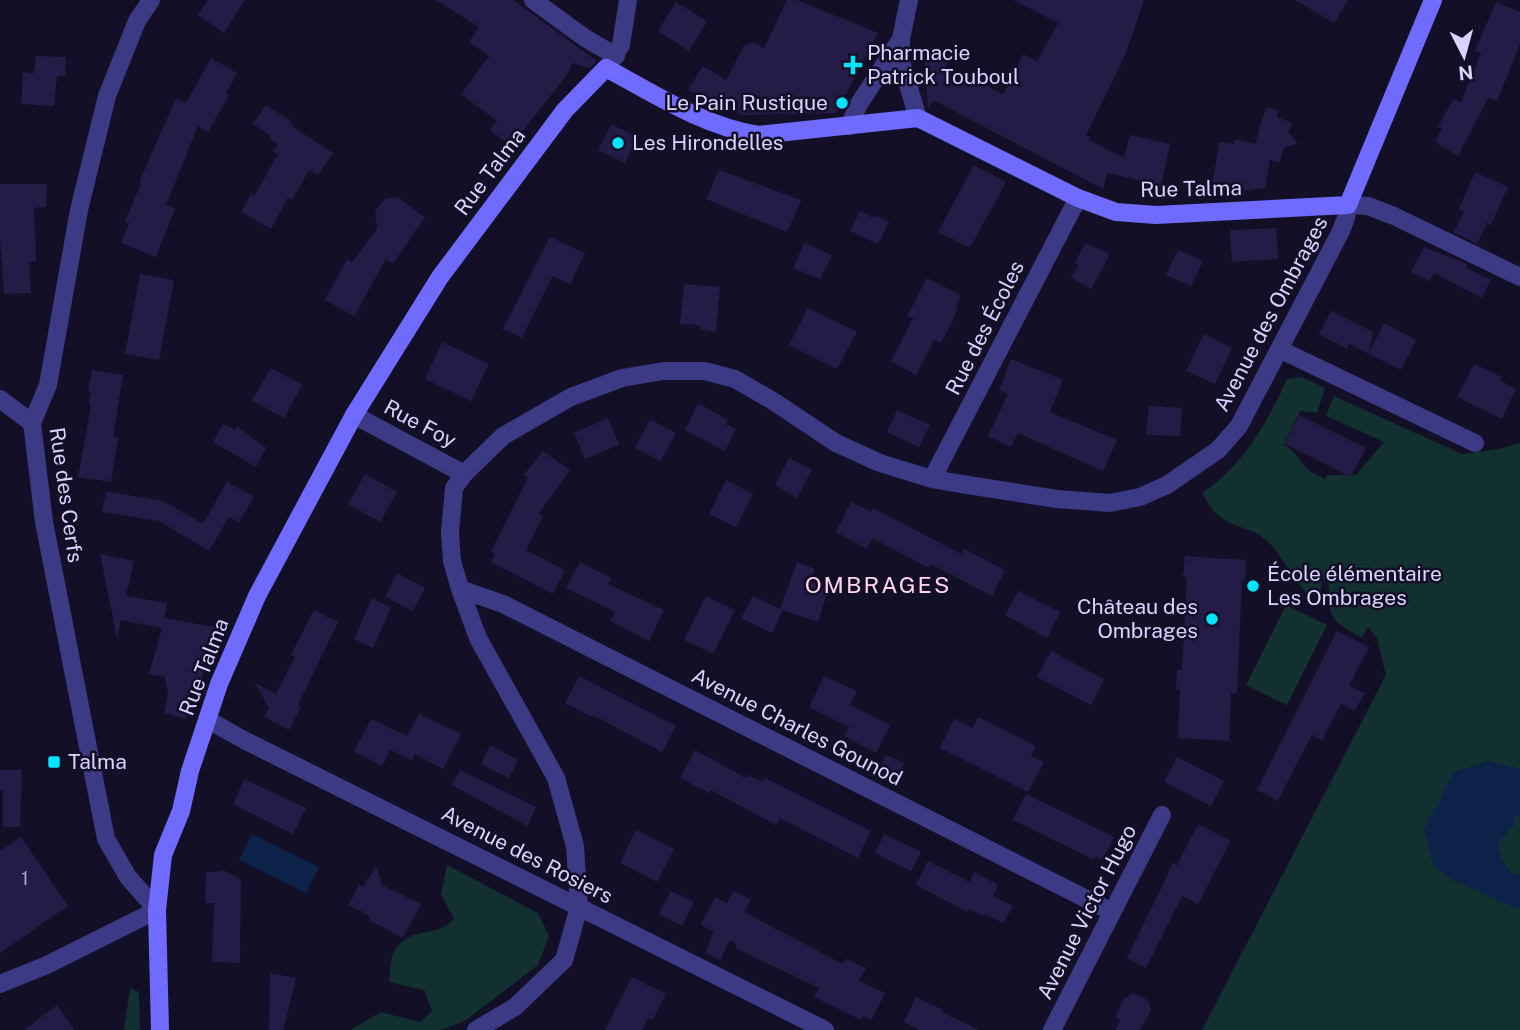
<svg xmlns="http://www.w3.org/2000/svg" width="1520" height="1030" font-family="'Public Sans',sans-serif">
<rect width="100%" height="100%" fill="#130f26"/>
<!-- green -->
<path fill="#12302f" d="M1302,377L1325,388L1317,413L1300,411L1284,445C1302,455 1302,472 1326,479L1327,475H1356L1384,442L1326,416L1334,396L1462,454L1499,449L1520,443V1030H1202L1386,675L1377,638L1368,627L1362,638C1334,622 1327,619 1329,585L1321,576V590L1306,592L1303,589C1289,574 1282,555 1267,541C1254,529 1242,529 1228,522C1216,516 1208,504 1202,493C1243,466 1267,423 1287,379Z
M1286,605L1327,625L1287,705L1246,685Z
M447,865L538,913L549,936L538,965L466,1020L442,1030H350L381,1012L420,1022L432,1011L424,990L389,982C390,974 390,962 393,954C409,923 435,940 454,919L441,894Z
M130,988L139,992L140,1030H124Z"/>
<!-- water -->
<path fill="#0c2248" d="M1490,761L1520,769V815L1515,816L1514,825L1498,843L1501,858L1511,873L1520,874V910L1453,880L1434,867L1424,830L1454,772Z
M252,834L319,867L306,893L239,860Z"/>
<!-- building -->
<path fill="#241b47" d="M208,0H245L224,33L198,15Z
M436,0H513L597,61L590,68L572,63L568,73L511,146L490,130L497,121L461,94L489,56L469,42L479,27Z
M787,0H797L878,33L836,113L744,115L710,105L688,90L703,66L726,80L744,46L753,42L764,48Z
M1013,0H1144L1126,53L1086,135L1090,137L1089,140L1124,158L1130,135L1170,144L1161,185L1107,173L1103,189L933,100L928,110L924,52L948,61L943,72L975,87L979,81L1003,95L1023,54L1037,61L1058,23Z
M1295,0H1348L1334,23Z
M676,2L707,21L689,51L658,31Z
M1496,2L1520,12V44L1497,101L1488,98L1458,156L1435,142L1442,128L1438,127L1453,99L1461,102L1481,53L1475,51Z
M36,56L66,57L65,76H57L54,106L21,104L23,72L34,73Z
M211,58L237,73L226,93L229,95L208,132L198,126L166,205L175,209L156,257L121,243L129,223L125,222L141,183L139,182L176,98L186,103Z
M266,105L291,121L292,126L333,153L318,175L309,170L292,200L288,198L271,229L241,212L251,194L254,196L278,154L273,152L278,144L270,139L271,136L253,124Z
M1266,107L1278,110L1277,117L1292,123L1288,132L1298,143L1284,148L1279,163L1270,160L1265,188L1211,194L1219,142L1234,144L1235,139L1255,144Z
M611,124L638,137L625,163L598,150Z
M974,165L1006,182L970,248L938,232Z
M719,170L801,200L787,232L706,199Z
M1475,172L1508,187L1491,225L1487,223L1477,244L1454,232L1464,211L1459,209Z
M0,184H47L46,207L34,208L36,261L29,262L31,293L4,294L0,238Z
M397,197L425,217L393,264L386,259L354,316L325,300L347,259L352,262L377,229L375,211L385,199Z
M860,211L872,217L876,216L889,222L878,244L850,231Z
M1276,228L1278,259L1232,262L1230,230Z
M550,237L585,253L570,284L553,276L522,338L503,329Z
M804,243L832,255L820,279L793,268Z
M1085,243L1110,254L1091,289L1071,277L1079,265L1075,263Z
M1424,247L1467,264L1466,268L1491,280L1482,298L1434,273L1430,281L1411,272Z
M1178,250L1203,261L1191,286L1166,275Z
M140,274L174,280L159,360L125,354Z
M927,278L961,295L956,305L958,307L954,318L941,343L934,340L916,375L891,361L913,318L907,316Z
M684,284L720,287L716,332L702,330L698,325L680,324Z
M808,308L857,332L837,369L789,345Z
M1331,311L1373,332L1368,354L1384,323L1416,340L1401,370L1349,344L1347,349L1319,334Z
M1204,334L1232,348L1215,384L1186,371Z
M442,342L489,364L471,401L425,379Z
M1011,359L1063,380L1050,412L1117,440L1103,471L1018,433L1011,447L988,436L1008,394L999,390Z
M1474,364L1502,377L1500,381L1516,389L1502,419L1457,397Z
M271,368L302,385L284,418L252,400Z
M92,370L123,375L113,437L118,438L111,482L78,477L91,406H89L91,392L88,391Z
M698,403L728,420L726,424L736,429L725,451L685,430Z
M1149,406L1182,408L1180,436L1146,435Z
M897,410L930,425L919,447L887,432Z
M1299,415L1366,448L1351,477L1285,444Z
M608,418L619,445L585,459L574,433Z
M650,419L676,433L661,461L635,448Z
M223,424L235,430L237,426L266,448L256,467L213,442Z
M543,451L570,470L539,513L543,516L526,550L565,570L553,594L491,562L495,554L491,552L528,478L524,475Z
M789,458L812,470L797,498L775,485Z
M365,474L397,492L380,522L348,504Z
M726,480L753,494L736,527L709,514Z
M227,482L254,497L239,522L229,517L209,551L159,521L102,512L106,491L163,501L203,524Z
M851,502L871,512L873,508L961,554L964,549L1005,570L992,596L931,564L929,568L872,538L867,549L836,532Z
M100,554L134,561L126,596L167,603L164,620L165,618L220,628L186,719L164,713L168,694L165,677L149,674L162,628L121,620L117,638Z
M1185,556L1246,560L1245,581L1242,580L1237,693H1231L1229,741L1178,738L1180,690L1176,689L1177,670H1182L1187,577H1183Z
M580,562L611,578L608,584L664,610L649,641L610,621L615,612L566,588Z
M797,562L815,569L811,582L829,588L818,622L783,610L772,633L741,618L753,596L780,609Z
M397,573L425,588L413,611L385,597Z
M1018,591L1060,612L1047,638L1005,615Z
M706,596L735,610L713,654L684,640Z
M372,598L391,608L373,648L354,639Z
M314,610L338,622L298,705L301,707L289,730L264,717L269,708L255,683L276,694L295,657L291,655Z
M1337,631L1369,647L1349,686L1365,693L1355,711L1341,704L1322,740L1312,735L1278,801L1257,790Z
M1051,651L1104,679L1091,705L1037,677Z
M579,676L676,726L662,752L593,715L592,717L565,703Z
M824,676L857,691L850,705L890,725L876,753L844,736L849,727L809,707Z
M419,714L461,734L443,769L415,754L412,760L390,750L382,766L354,751L371,719L407,736Z
M978,717L1036,746L1031,756L1044,762L1028,792L940,748L954,719L973,728Z
M490,745L518,760L509,778L481,764Z
M695,750L746,778L748,775L762,782L765,778L871,831L858,858L780,818L776,825L711,790L709,793L680,778Z
M886,755L904,763L894,783L876,774Z
M1177,757L1224,781L1211,806L1164,782Z
M0,770H22L20,827H3V790H0Z
M460,770L536,807L527,826L452,785Z
M244,779L306,808L293,834L233,804Z
M1026,794L1114,837L1103,860L1096,857L1094,860L1013,820Z
M1198,824L1231,841L1198,904L1182,896L1146,968L1127,958L1173,863L1177,865Z
M636,830L674,849L657,882L620,863Z
M884,834L921,852L911,871L875,853Z
M21,837L68,906L0,953V851Z
M928,861L970,882L974,872L998,885L993,896L1013,906L1003,923L984,914L983,916L969,909L968,912L916,885Z
M376,866L382,885L421,904L403,938L369,920L370,916L348,905L359,885L363,887Z
M225,871L241,879L240,963L212,962L214,903H205L206,872Z
M671,891L694,902L682,926L659,914Z
M733,891L751,899L744,912L843,964L846,959L866,968L859,981L885,993L871,1020L863,1016L861,1020L814,997L819,988L735,948L737,944L730,940L720,960L705,953L714,932L701,925L715,897L727,903Z
M270,973L296,978L283,1030H269Z
M632,977L666,994L653,1020L648,1018L642,1030H605Z
M1133,993L1148,1000L1151,1010L1140,1030H1115L1120,1020L1115,1017L1124,999Z
M916,997L943,1010L942,1012L979,1030H920L904,1022Z
M57,1005L75,1030H24Z"/>
<g fill="none" stroke-linecap="round" stroke-linejoin="round">
<!-- minor -->
<path stroke="#3d3a85" stroke-width="18" d="M533,0L585,38L616,56
M909,0L901,39V61L918,118
M610,63L621,45L628,0
M849,126L859,104L901,39
M1281,350L1475,443
M0,399L32,423
M354,415L464,474
M932,479L1078,198
M460,589L503,604L1112,912
M208,720L244,740L825,1030
M0,984L47,965L157,910L128,877L106,839L44,522L32,423L48,385L79,210L107,96L137,21L151,0
M476,1030L515,1007L564,960L579,907L575,846L556,778L478,638L460,589L452,561L450,532L454,488L464,474L503,436L571,397L622,378L663,371H705L735,379L773,401L836,443L880,463L932,479L968,485L1057,499L1110,503L1140,497L1167,485L1218,450L1239,426L1341,231L1346,218L1348,205L1368,206L1394,216L1520,277
M1052,1030L1162,815"/>
<!-- secondary -->
<path stroke="#6f6bff" stroke-width="18" d="M160,1030L157,910L163,855L181,811L190,771L219,684L257,596L354,415L440,277L565,110L606,68C654,94 703,126 758,135L918,118L1078,198L1116,212L1156,215L1348,205L1433,0"/>
</g>
<!-- markers -->
<g fill="#00e5ff" stroke="#130f26" stroke-width="2.5">
<path d="M849.5 54.5h7v7h7v7h-7v7h-7v-7h-7v-7h7z"/>
<circle cx="842" cy="103" r="7"/>
<circle cx="618" cy="143" r="7"/>
<circle cx="1253" cy="586" r="7"/>
<circle cx="1212" cy="619" r="7"/>
<rect x="47" y="755" width="14" height="14" rx="3.5"/>
</g>
<g text-anchor="middle" stroke-width="5" stroke-linejoin="round" paint-order="stroke">
<!-- number labels -->
<g font-size="18" fill="#aca6d1">
<text x="25" y="885">1</text>
</g>
<!-- poi labels -->
<g font-size="21" fill="#d9d4ff" stroke="#130f26" text-anchor="start">
<text x="867" y="60">Pharmacie<tspan x="867" dy="24">Patrick Touboul</tspan></text>
<text x="828" y="110" text-anchor="end">Le Pain Rustique</text>
<text x="632" y="150">Les Hirondelles</text>
<text x="1267" y="581">École élémentaire<tspan x="1267" dy="24">Les Ombrages</tspan></text>
<text x="1198" y="614" text-anchor="end">Château des<tspan x="1198" dy="24">Ombrages</tspan></text>
<text x="68" y="769">Talma</text>
</g>
<!-- street labels -->
<g font-size="21" fill="#d9d4ff" stroke="#130f26">
<text transform="translate(490 172) rotate(-53)" y="7">Rue Talma</text>
<text transform="translate(1191 189) rotate(-1)" y="7">Rue Talma</text>
<text transform="translate(1271 314) rotate(-62)" y="7">Avenue des Ombrages</text>
<text transform="translate(985 328) rotate(-63)" y="7">Rue des Écoles</text>
<text transform="translate(420 424) rotate(28)" y="7">Rue Foy</text>
<text transform="translate(66 495) rotate(82)" y="7">Rue des Cerfs</text>
<text transform="translate(204 667) rotate(-69)" y="7">Rue Talma</text>
<text transform="translate(797 727) rotate(27)" y="7">Avenue Charles Gounod</text>
<text transform="translate(527 855) rotate(27)" y="7">Avenue des Rosiers</text>
<text transform="translate(1087 912) rotate(-63)" y="7">Avenue Victor Hugo</text>
</g>
<!-- neighbourhood labels -->
<g font-size="23" letter-spacing="2" fill="#ffd6f0" stroke="#130f26">
<text x="878" y="593">OMBRAGES</text>
</g>
</g>
<!-- north arrow -->
<g transform="translate(1464 56) rotate(174)" stroke="#130f26" stroke-width="5" paint-order="stroke">
<path d="M0-5L12 26L0 18L-12 26Z" fill="#d9d4ff"/>
<text y="-10" font-size="19" font-weight="bold" text-anchor="middle" fill="#d9d4ff">N</text>
</g>
</svg>
